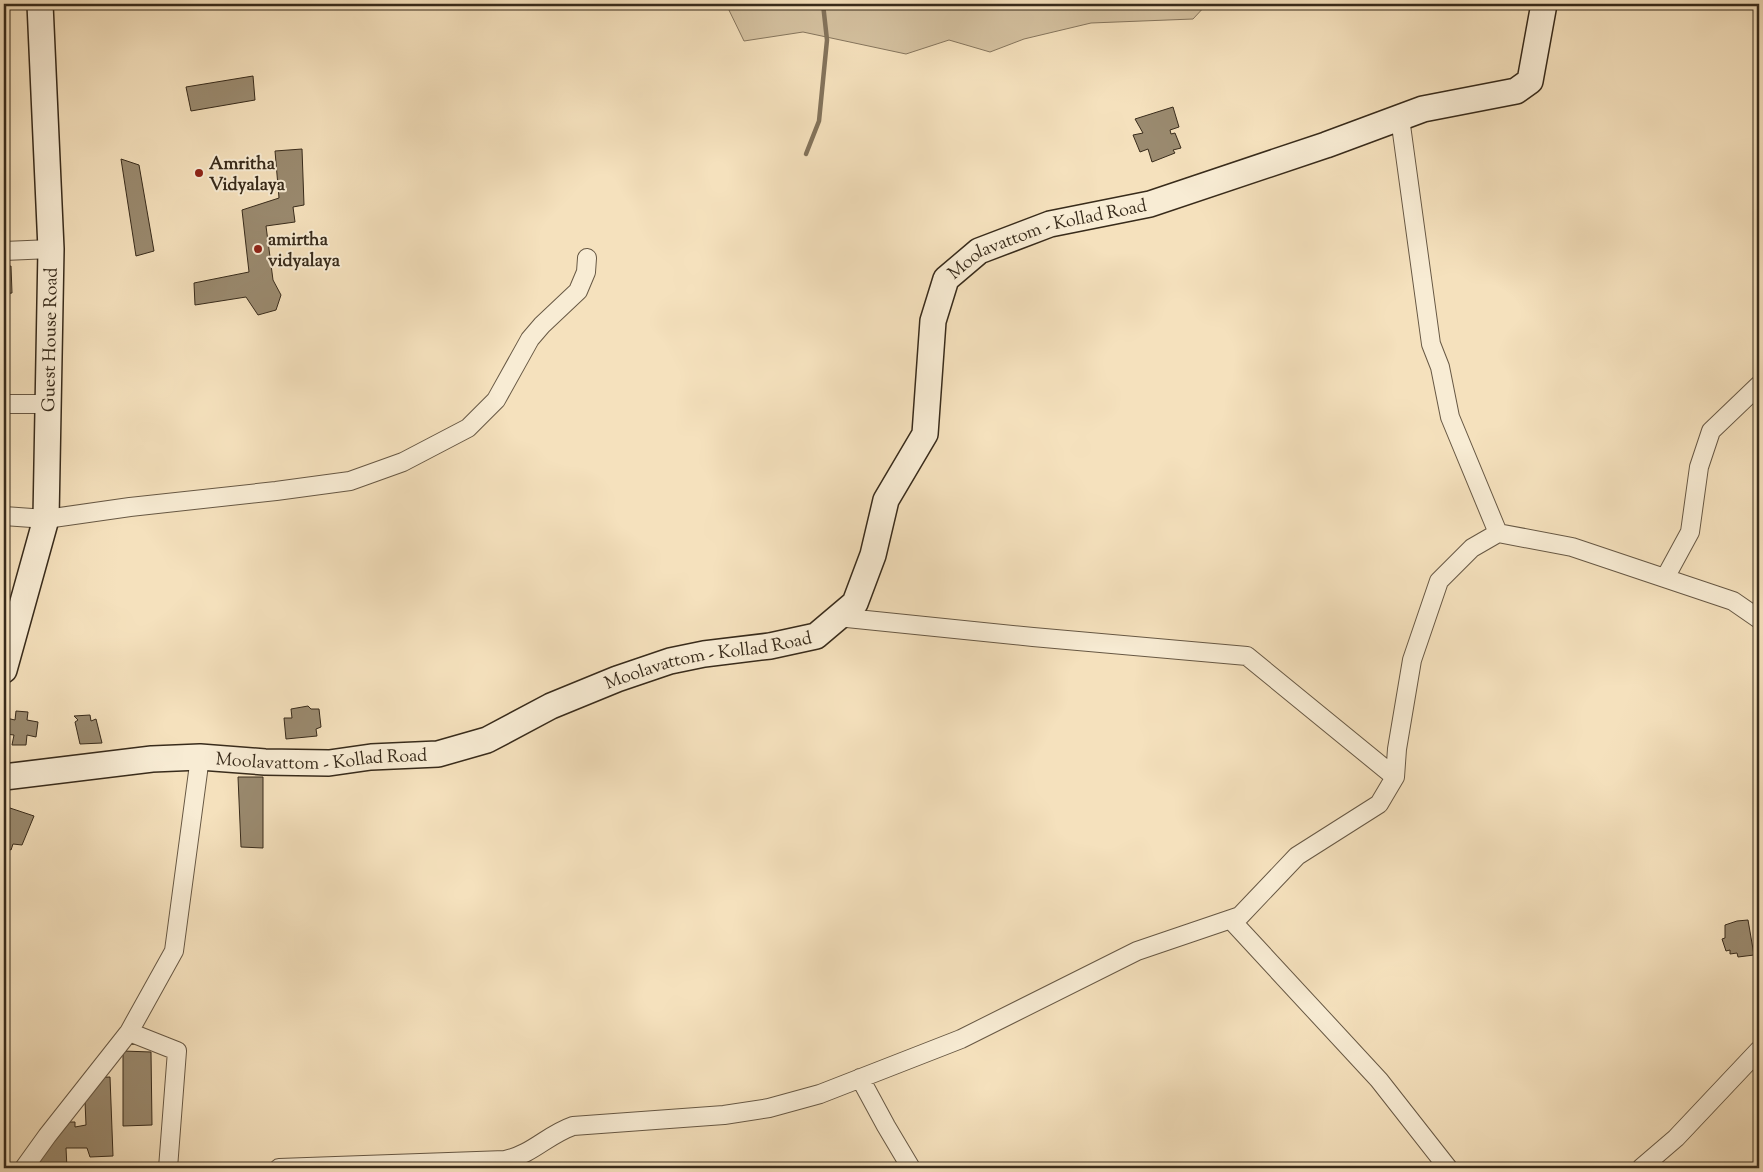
<svg xmlns="http://www.w3.org/2000/svg" width="1763" height="1172" font-family="'Sorts Mill Goudy',serif">
<rect width="100%" height="100%" fill="#f5e1bd"/>
<filter id="stains"><feTurbulence type="fractalNoise" baseFrequency=".004" numOctaves="4"/><feColorMatrix values="0 0 0 0 .2 0 0 0 0 .09 0 0 0 0 .02 0 0 0 .5 -.17"/></filter>
<radialGradient id="worn" r=".72"><stop offset=".6" stop-color="#630" stop-opacity="0"/><stop offset="1" stop-color="#630" stop-opacity=".3"/></radialGradient>
<!-- green -->
<path fill="#d5c2a1" stroke="#86765e" d="M726,4H1207L1193,19L1091,23L1024,39L990,52L949,40L906,54L803,32L744,41Z"/>
<g fill="none" stroke-linecap="round" stroke-linejoin="round">
<!-- stream -->
<path stroke="#83735b" stroke-width="4.5" d="M806,154L819,121L827,40L823,4"/>
</g>
<!-- building -->
<path fill="#9a8a6f" stroke="#382b1b" d="M253,76L255,100L191,111L186,87Z
M1173,107L1179,127L1170,130L1171,134L1175,133L1181,148L1173,150L1175,153L1152,162L1148,149L1140,152L1133,135L1143,133L1135,119Z
M302,149L304,205L293,207L295,222L266,226L273,280L281,295L276,310L258,315L246,297L195,305L194,283L249,272L242,210L279,198L275,151Z
M121,159L139,165L154,251L136,256Z
M11,266L12,293L4,294V267Z
M308,706L311,709H319L321,727L316,729L317,736L286,739L284,718H292L291,709Z
M16,711L28,712L27,720L38,722L36,737L27,735L26,745H12L14,735L5,734L6,718L15,720Z
M90,715L91,721L96,719L102,743L80,744L75,722L78,720L74,716Z
M238,777H263V848L241,847Z
M4,806L34,816L22,845L13,844L11,850L4,847Z
M1748,920L1754,955L1738,957L1737,953L1730,954V950L1726,951L1722,939L1725,938V925L1737,921Z
M123,1051L151,1052L152,1125L123,1126Z
M110,1077L113,1156L90,1157L87,1148H66L67,1168H40L39,1137L50,1122H75V1127L86,1125L84,1078Z"/>
<g fill="none" stroke-linecap="round" stroke-linejoin="round">
<defs>
<path id="minor" d="M1400,118L1431,344L1440,367L1450,417L1498,533
M4,251L51,249
M4,404H49
M4,516L46,519L130,507L276,491L350,481L403,462L468,428L496,400L530,339L542,325L578,291L586,272L587,258
M1665,578L1690,532L1699,467L1711,431L1759,385
M837,617L1033,637L1247,656L1395,777
M1231,920L1379,1080L1448,1168
M129,1032L177,1051L168,1168
M860,1078L886,1126L911,1168
M24,1168L47,1136L129,1032L174,951L200,757
M279,1168L505,1160C533,1154 547,1135 573,1126L724,1115L769,1108L820,1094L961,1039L1137,951L1240,916L1297,856L1379,804L1395,777L1397,749L1412,660L1439,581L1472,548L1498,533L1572,547L1733,601L1759,619
M1641,1168L1676,1138L1759,1050"/>
<g id="secondary">
<path id="s1" d="M4,670L46,519L51,249L40,4"/>
<path id="s2" d="M4,777L152,759L200,757L265,762L329,763L371,757L438,754L487,740L551,706L617,679L670,661L704,654L770,646L816,636L855,603L873,555L886,500L925,434L933,321L946,279L979,251L1050,224L1150,204L1326,145L1423,109L1516,91L1530,81L1544,4"/>
</g>
</defs>
<!-- minor casing -->
<use href="#minor" stroke="#675844" stroke-width="20"/>
<!-- secondary casing -->
<use href="#secondary" stroke="#382b1b" stroke-width="28"/>
<!-- minor -->
<use href="#minor" stroke="#f8ecd4" stroke-width="18"/>
<!-- secondary -->
<use href="#secondary" stroke="#f8ecd4" stroke-width="25"/>
</g>
<!-- markers -->
<g fill="#8f2418" stroke="#f8ecd4" stroke-width="2">
<circle cx="199" cy="173" r="5"/>
<circle cx="258" cy="249" r="5"/>
</g>
<g text-anchor="middle" stroke-width="4" stroke-linejoin="round" paint-order="stroke">
<!-- poi labels -->
<g font-size="18" font-weight="bold" fill="#382b1b" stroke="#f8ecd4" text-anchor="start">
<text x="209" y="169">Amritha<tspan x="209" dy="21">Vidyalaya</tspan></text>
<text x="268" y="245">amirtha<tspan x="268" dy="21">vidyalaya</tspan></text>
</g>
<!-- street labels -->
<g font-size="18" fill="#382b1b" stroke="#f8ecd4">
<text dy="6" stroke="none"><textPath href="#s2" startOffset="1339">Moolavattom - Kollad Road</textPath></text>
<text dy="6" stroke="none"><textPath href="#s1" startOffset="336">Guest House Road</textPath></text>
<text dy="6" stroke="none"><textPath href="#s2" startOffset="724">Moolavattom - Kollad Road</textPath></text>
<text dy="6" stroke="none"><textPath href="#s2" startOffset="319">Moolavattom - Kollad Road</textPath></text>
</g>
</g>
<!-- margin -->
<rect width="1763" height="1172" fill="none" stroke="#f5e1bd" stroke-width="20"/>
<rect x="5" y="5" width="1753" height="1162" fill="none" stroke="#382b1b" stroke-width="2.5"/>
<rect x="10" y="10" width="1743" height="1152" fill="none" stroke="#382b1b"/>
<rect width="100%" height="100%" filter="url(#stains)"/>
<rect width="100%" height="100%" fill="url(#worn)"/>
</svg>
